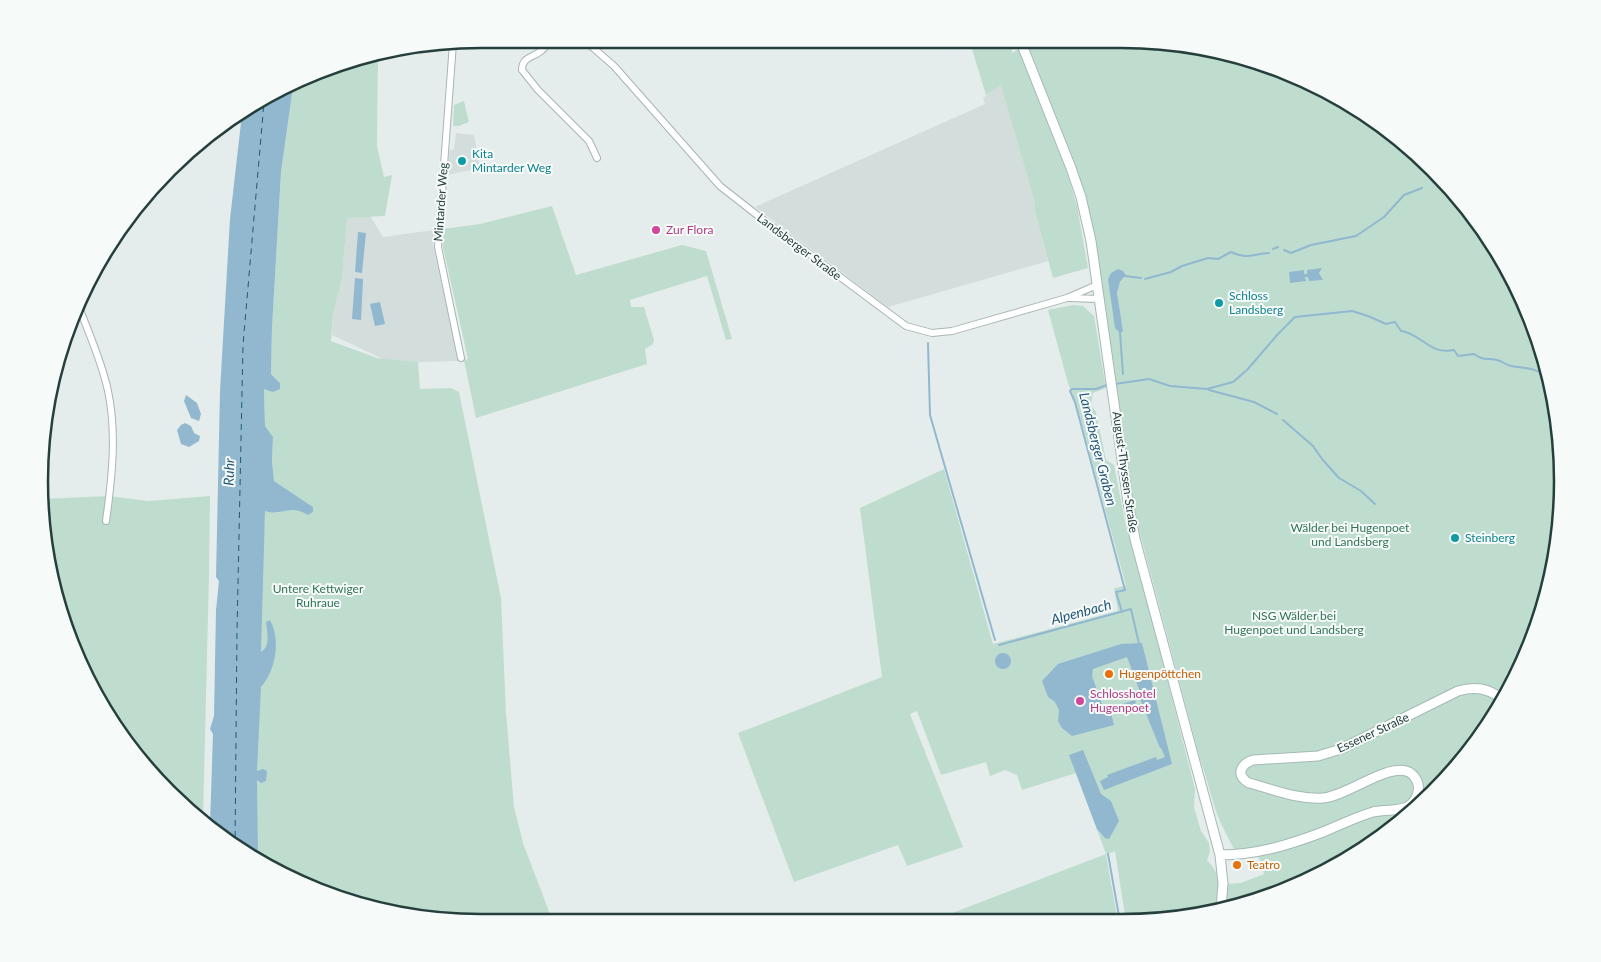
<svg xmlns="http://www.w3.org/2000/svg" width="1601" height="962" font-family="Lato,sans-serif">
<rect width="100%" height="100%" fill="#e5edec"/>
<!-- built -->
<path fill="#d3dddb" d="M1001,84L1035,203V212L1048,261L888,307L755,207L985,104L983,98Z
M456,133L474,135L480,168L447,175L450,150H454Z
M370,216L383,237L434,230L433,245L459,361L418,362L383,359L332,335L333,314L342,279L347,218Z"/>
<!-- green -->
<path fill="#bfddce" fill-rule="evenodd" d="M969,39L1007,40L1013,53L1018,49L1061,153L1077,206L1088,268L1053,278L1035,212V203L1001,85L986,95Z
M1024,40H1149L1262,62L1366,113L1433,168L1488,236L1529,312L1554,395L1562,481L1554,568L1528,651L1488,727L1412,813L1341,864L1262,900L1223,908V884L1241,883L1264,874C1259,852 1258,853 1236,853C1228,837 1219,822 1214,805C1209,790 1206,774 1200,759L1134,511L1092,241ZM1111,273L1124,278C1110,290 1122,315 1123,331Z
M378,56L377,146L384,177L392,175L385,216L347,218L342,279L333,314L331,341L377,358L418,362L420,389L451,388L459,392L501,598L506,713L514,807L523,843L553,922H452L339,900L248,855L265,511L278,513L288,509H299L308,515L313,507L274,481L272,461L273,437L265,426L264,388L280,383L271,374L272,328L281,172L293,87L339,62Z
M464,101L469,122L461,125L460,126H453L454,105Z
M552,206L576,275L682,245L706,251L732,339L726,340L707,276L630,300L631,307H644L654,340L653,344L645,349L647,364L476,418L464,360L468,359L443,247V229L480,224Z
M1073,305L1083,306L1094,316L1106,388L1093,393L1091,405L1096,412L1106,460L1114,465L1126,526L1148,604L1195,789L1194,807L1201,831L1209,843L1210,852L1207,860C1223,877 1219,887 1218,909L1149,922H1126L1115,851L1106,855L1118,922H940L942,917L1106,854L1076,773L1022,790L1017,775L1005,770L990,776L986,762L941,775L917,711L910,714L963,847L907,866L898,845L794,882L738,733L882,677L860,508L944,469L993,644L1118,611L1114,588L1126,586L1076,402L1068,383L1048,310Z
M108,496L148,501L210,496L209,575L203,819L130,750L62,623L42,499Z"/>
<!-- water -->
<path fill="#91b8cf" d="M293,87L281,172L272,328L271,374L280,383V389L273,392L264,389L265,426L273,437L272,461L274,481L313,507V512L308,515C288,503 283,517 265,511L261,652C271,646 267,632 266,622L270,620C281,640 276,670 261,687L257,771L263,769L267,771L266,781L261,783L257,780L258,860L235,849L210,825L213,734L210,729L214,716L216,610L219,581L216,577L220,391L230,219L242,114Z
M358,232L366,233L362,273L355,272Z
M1322,268L1319,273L1323,280L1309,281L1308,277H1305L1306,281L1290,283L1289,272L1304,270V274H1307V270Z
M1118,269L1123,271L1126,275L1120,282L1117,293L1123,331L1120,333L1115,328L1108,279L1111,273Z
M355,278L363,279L361,320L352,319Z
M380,302L385,324L375,326L370,304Z
M186,395L197,403L201,414L199,421L191,418L184,401Z
M185,423L191,426L194,433L200,436L199,441L189,447L181,444L177,430L181,425Z
M1142,643L1172,764L1104,790L1100,781L1108,777L1107,775L1156,757L1157,760L1165,757L1161,748H1160L1140,699L1142,697L1127,657L1093,669L1092,676L1104,710L1135,700L1136,703L1111,713L1114,725L1072,736L1062,728L1058,721L1059,710L1055,702L1048,697L1042,681L1058,664L1121,644Z
M995 661a8 8 0 1 1 16 0a8 8 0 1 1-16 0Z
M1083,750L1101,794L1111,801L1119,821L1109,839L1105,838L1097,829L1069,755Z"/>
<g fill="none" stroke-linecap="round" stroke-linejoin="round">
<!-- stream -->
<path stroke="#91b8cf" stroke-width="2" d="M1273,249L1278,247
M1284,250L1291,253L1311,245L1356,236L1384,217L1404,195L1422,188
M1125,276L1141,278
M1145,279L1171,272L1182,266L1208,258L1218,259L1231,252C1248,260 1252,254 1269,253
M1120,333L1123,374
M928,343L930,415L995,640
M1115,384L1149,379L1170,386L1207,389L1233,382L1247,370L1278,334L1295,317L1352,311L1368,316L1386,324L1395,322L1401,331C1422,334 1429,355 1454,350L1458,356L1474,354C1484,361 1486,358 1497,360C1502,361 1506,365 1511,366C1529,369 1533,367 1548,377
M1107,385L1096,389H1072L1070,391L1075,402L1125,590L1116,592L1122,612
M1209,390L1254,402L1277,414
M1283,420L1313,446L1322,459L1339,478L1361,491L1375,504
M999,645L1131,609L1139,644
M1108,854L1120,922"/>
<!-- ferry -->
<path stroke="#225778" stroke-width="1" stroke-dasharray="6 5" stroke-linecap="butt" d="M235,848L237,631L243,345L264,102"/>
<defs>
<path id="minor" d="M552,39C548,43 545,48 541,51C532,58 522,57 522,70L538,90L589,141L597,158
M583,39L614,66L720,186L757,215L906,326L932,333L952,331L1067,298L1097,285
M453,43L438,247L461,358
M1069,298L1099,299
M79,307C89,334 102,362 108,391C117,433 112,478 106,521"/>
<path id="secondary" d="M1020,40L1071,168L1081,197L1091,241L1128,502L1135,539L1220,855L1223,884L1221,908
M1220,855C1256,855 1289,845 1323,832C1340,825 1356,817 1373,812C1383,810 1397,811 1407,807C1416,802 1421,791 1417,781C1415,777 1411,772 1406,771C1386,765 1346,796 1323,798C1298,800 1272,789 1249,783C1235,775 1241,764 1253,760L1318,756L1341,749L1458,691C1475,686 1488,688 1502,699"/>
</defs>
<!-- minor casing -->
<use href="#minor" stroke="#a8b5b4" stroke-width="8"/>
<!-- secondary casing -->
<use href="#secondary" stroke="#a4b9b6" stroke-width="11"/>
<!-- minor -->
<use href="#minor" stroke="#fff" stroke-width="6"/>
<!-- secondary -->
<use href="#secondary" stroke="#fff" stroke-width="9"/>
</g>
<!-- markers -->
<g fill="#0f9aa8" stroke="#f6faf9" stroke-width="2">
<circle cx="462" cy="161" r="5"/>
<circle cx="1219" cy="303" r="5"/>
<circle cx="1455" cy="538" r="5"/>
</g>
<g fill="#d1479c" stroke="#f6faf9" stroke-width="2">
<circle cx="656" cy="230" r="5"/>
<circle cx="1080" cy="701" r="5"/>
</g>
<g fill="#e8710a" stroke="#f6faf9" stroke-width="2">
<circle cx="1109" cy="674" r="5"/>
<circle cx="1237" cy="865" r="5"/>
</g>
<g text-anchor="middle" stroke-width="4" stroke-linejoin="round" paint-order="stroke">
<!-- culture labels -->
<g font-size="12" fill="#0d838f" stroke="#f6faf9" text-anchor="start">
<text x="472" y="158">Kita<tspan x="472" dy="14">Mintarder Weg</tspan></text>
<text x="1229" y="300">Schloss<tspan x="1229" dy="14">Landsberg</tspan></text>
<text x="1465" y="542">Steinberg</text>
</g>
<!-- street labels -->
<g font-size="12" fill="#253f3d" stroke="#f6faf9">
<text transform="translate(441 202) rotate(-86)" y="4">Mintarder Weg</text>
<text transform="translate(799 247) rotate(37)" y="4">Landsberger Straße</text>
<text transform="translate(1125 472) rotate(82)" y="4">August-Thyssen-Straße</text>
<text transform="translate(1373 733) rotate(-25)" y="4">Essener Straße</text>
</g>
<!-- hotel labels -->
<g font-size="12" fill="#b23c85" stroke="#f6faf9" text-anchor="start">
<text x="666" y="234">Zur Flora</text>
<text x="1090" y="698">Schlosshotel<tspan x="1090" dy="14">Hugenpoet</tspan></text>
</g>
<!-- park labels -->
<g font-size="12" fill="#317459" stroke="#f6faf9">
<text x="1350" y="532">Wälder bei Hugenpoet<tspan x="1350" dy="14">und Landsberg</tspan></text>
<text x="318" y="593">Untere Kettwiger<tspan x="318" dy="14">Ruhraue</tspan></text>
<text x="1294" y="620">NSG Wälder bei<tspan x="1294" dy="14">Hugenpoet und Landsberg</tspan></text>
</g>
<!-- food labels -->
<g font-size="12" fill="#c56008" stroke="#f6faf9" text-anchor="start">
<text x="1119" y="678">Hugenpöttchen</text>
<text x="1247" y="869">Teatro</text>
</g>
<!-- water labels -->
<g font-size="14" font-style="italic" fill="#225778" stroke="#f6faf9">
<text transform="translate(1098 449) rotate(76)" y="5">Landsberger Graben</text>
<text transform="translate(229 472) rotate(-88)" y="5">Ruhr</text>
<text transform="translate(1081 612) rotate(-15)" y="5">Alpenbach</text>
</g>
</g>
<!-- crop -->
<path d="M0 0H1601V962H0ZM481 48H1121A433 433 0 0 1 1554 481V481A433 433 0 0 1 1121 914H481A433 433 0 0 1 48 481V481A433 433 0 0 1 481 48Z" fill="#f6faf9" fill-rule="evenodd"/>
<path fill="none" stroke="#253f3d" stroke-width="2.5" d="M481 48H1121A433 433 0 0 1 1554 481V481A433 433 0 0 1 1121 914H481A433 433 0 0 1 48 481V481A433 433 0 0 1 481 48Z"/>
</svg>
